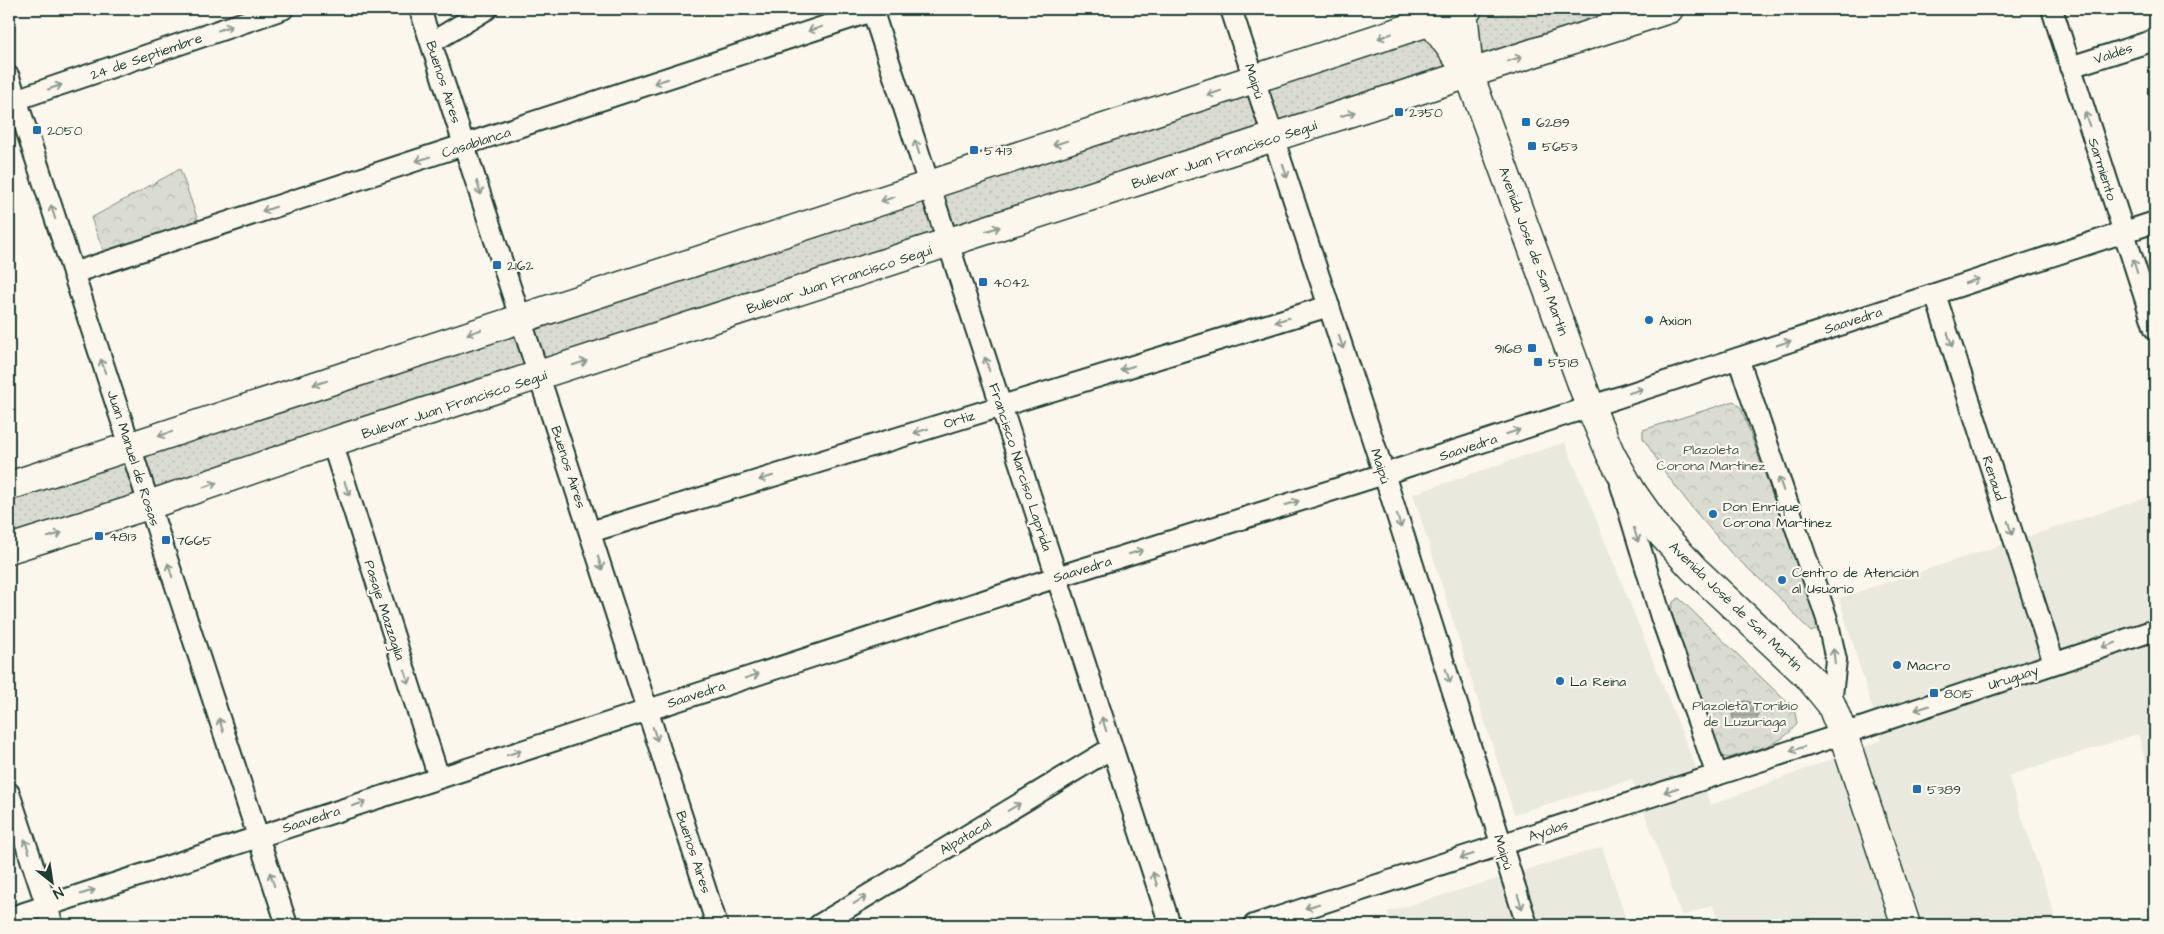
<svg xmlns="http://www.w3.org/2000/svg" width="2164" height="934" font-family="'Architects Daughter',sans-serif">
<defs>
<pattern id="grass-dots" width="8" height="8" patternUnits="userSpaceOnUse" patternTransform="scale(1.25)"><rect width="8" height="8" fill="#dbdcd1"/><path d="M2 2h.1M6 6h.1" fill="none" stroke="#bcbeb4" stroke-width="1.8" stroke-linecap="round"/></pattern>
<pattern id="forest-crowns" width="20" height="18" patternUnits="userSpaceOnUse" patternTransform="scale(1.25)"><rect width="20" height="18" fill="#dbdcd1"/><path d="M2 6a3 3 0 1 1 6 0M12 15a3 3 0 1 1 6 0" fill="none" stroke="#bcbeb4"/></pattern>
<pattern id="water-rules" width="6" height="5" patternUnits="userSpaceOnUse" patternTransform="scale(1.25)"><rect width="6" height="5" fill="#adb4aa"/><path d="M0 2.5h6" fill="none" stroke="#8c948b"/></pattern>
</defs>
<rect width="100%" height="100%" fill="#fbf7ec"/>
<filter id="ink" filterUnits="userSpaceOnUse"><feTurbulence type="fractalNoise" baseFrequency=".02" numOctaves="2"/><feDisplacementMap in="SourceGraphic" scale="10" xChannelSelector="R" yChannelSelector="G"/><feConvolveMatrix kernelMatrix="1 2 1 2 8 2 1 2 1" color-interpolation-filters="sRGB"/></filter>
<g filter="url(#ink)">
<!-- built -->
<path fill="#eae9de" d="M1565,442L1711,805L1882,740L1839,598L2155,495V797L2138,734L2008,776L2058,925H1719L1713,905L1682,916L1632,779L1514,814L1413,494Z
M1602,847L1628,925H1391L1387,912Z"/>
<!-- grass -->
<path fill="url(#grass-dots)" stroke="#7d8c82" d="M1468,9H1669L9,549V486Z"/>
<!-- forest -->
<path fill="url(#forest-crowns)" stroke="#7d8c82" d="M180,169L199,223L105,255L91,218Z
M1734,401L1741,408L1818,622V629L1811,632L1775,593L1731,553L1693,509L1667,475L1643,438V430Z
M1679,598L1794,709L1797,723C1783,746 1752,750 1728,758L1722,756L1717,748L1671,611L1673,602Z"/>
<!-- water -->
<path fill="url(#water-rules)" stroke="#74847b" d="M1732 714a13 13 0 1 1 26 0a13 13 0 1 1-26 0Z"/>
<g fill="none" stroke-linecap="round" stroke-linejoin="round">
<defs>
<path id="minor" d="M420,9L717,925
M872,9L1170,925
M1231,9L1384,474L1527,925
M2052,9L2155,329
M431,43L487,9
M2070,67L2155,40
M9,77L287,925
M9,102L283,9
M73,273L878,9
M1935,294L2054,663
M1738,358L1827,619L1836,660L1831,704
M332,442L439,778
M1621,485L1661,617L1717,775
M590,532L1329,306
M9,793L53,925
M9,918L1057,577L1384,474L2155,222
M819,925L1112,748
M1254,925L1843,734L2155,630"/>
<path id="secondary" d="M1426,9L1431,21L1468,72
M1463,9L1469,74L1590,406L1611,455L1632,492L1660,532L1694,569L1808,676L1831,704L1843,734L1906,925
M9,486L1468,9
M9,549L149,505L332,442L1669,9"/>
</defs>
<!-- minor casing -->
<use href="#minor" stroke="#1f3d34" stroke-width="24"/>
<!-- secondary casing -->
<use href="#secondary" stroke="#1f3d34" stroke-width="31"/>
<!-- minor -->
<use href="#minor" stroke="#fbf7ec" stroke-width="20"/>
<!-- secondary -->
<use href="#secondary" stroke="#fbf7ec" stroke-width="28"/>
</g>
<!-- one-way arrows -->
<defs><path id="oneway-shaft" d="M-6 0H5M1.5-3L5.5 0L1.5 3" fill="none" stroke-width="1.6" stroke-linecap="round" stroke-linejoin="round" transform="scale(1.25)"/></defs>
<g stroke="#8d9a90">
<use href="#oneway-shaft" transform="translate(225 28) rotate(-19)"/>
<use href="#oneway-shaft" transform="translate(815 29) rotate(162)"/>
<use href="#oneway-shaft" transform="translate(1385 36) rotate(161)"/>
<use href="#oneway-shaft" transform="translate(1515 59) rotate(-18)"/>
<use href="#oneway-shaft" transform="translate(661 81) rotate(162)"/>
<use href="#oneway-shaft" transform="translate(55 87) rotate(-19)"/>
<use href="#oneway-shaft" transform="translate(1214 93) rotate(162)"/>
<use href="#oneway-shaft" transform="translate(1348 114) rotate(-18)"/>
<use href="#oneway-shaft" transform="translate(2087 119) rotate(-108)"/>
<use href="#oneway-shaft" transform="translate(1060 143) rotate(162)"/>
<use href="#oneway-shaft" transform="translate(917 147) rotate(-108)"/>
<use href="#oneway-shaft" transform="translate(423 159) rotate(162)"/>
<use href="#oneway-shaft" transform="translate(1285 171) rotate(72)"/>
<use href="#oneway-shaft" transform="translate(479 188) rotate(72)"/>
<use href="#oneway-shaft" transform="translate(888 199) rotate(162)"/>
<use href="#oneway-shaft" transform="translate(269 209) rotate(162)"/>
<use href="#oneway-shaft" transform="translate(53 212) rotate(-108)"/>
<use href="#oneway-shaft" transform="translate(993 229) rotate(-18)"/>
<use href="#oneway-shaft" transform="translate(2135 266) rotate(-108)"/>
<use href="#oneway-shaft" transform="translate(1972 281) rotate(-18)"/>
<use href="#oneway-shaft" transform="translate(1282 320) rotate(163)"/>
<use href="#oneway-shaft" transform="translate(474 332) rotate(162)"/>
<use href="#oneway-shaft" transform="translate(1950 340) rotate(72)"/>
<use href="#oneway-shaft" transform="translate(1341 342) rotate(72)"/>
<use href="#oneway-shaft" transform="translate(1784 343) rotate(-18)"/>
<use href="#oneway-shaft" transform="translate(580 363) rotate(-18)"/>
<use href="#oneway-shaft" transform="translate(987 364) rotate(-108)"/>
<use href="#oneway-shaft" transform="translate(103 366) rotate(-108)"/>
<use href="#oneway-shaft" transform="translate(1127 368) rotate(163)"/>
<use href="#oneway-shaft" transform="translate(320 383) rotate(162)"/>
<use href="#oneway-shaft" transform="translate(1636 391) rotate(-18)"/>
<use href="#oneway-shaft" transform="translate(921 431) rotate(163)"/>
<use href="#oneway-shaft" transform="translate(1513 432) rotate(-18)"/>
<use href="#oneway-shaft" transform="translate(165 434) rotate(162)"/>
<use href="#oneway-shaft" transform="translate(766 478) rotate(163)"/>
<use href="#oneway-shaft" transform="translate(1781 484) rotate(-109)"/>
<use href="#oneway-shaft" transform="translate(210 485) rotate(-19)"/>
<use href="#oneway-shaft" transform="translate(347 489) rotate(72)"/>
<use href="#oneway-shaft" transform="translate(1292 503) rotate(-17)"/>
<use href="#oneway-shaft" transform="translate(1399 521) rotate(72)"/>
<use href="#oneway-shaft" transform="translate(2010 528) rotate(72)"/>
<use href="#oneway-shaft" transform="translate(55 535) rotate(-17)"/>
<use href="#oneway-shaft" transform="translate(1636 535) rotate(73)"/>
<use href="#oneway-shaft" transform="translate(1136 552) rotate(-17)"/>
<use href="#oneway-shaft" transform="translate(600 563) rotate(72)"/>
<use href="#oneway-shaft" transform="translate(170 570) rotate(-108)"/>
<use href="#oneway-shaft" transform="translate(2109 645) rotate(162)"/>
<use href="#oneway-shaft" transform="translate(1834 656) rotate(-97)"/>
<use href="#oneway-shaft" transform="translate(752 676) rotate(-18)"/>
<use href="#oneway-shaft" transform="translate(1448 676) rotate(72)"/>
<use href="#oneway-shaft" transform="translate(407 677) rotate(72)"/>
<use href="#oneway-shaft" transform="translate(1922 708) rotate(162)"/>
<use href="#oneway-shaft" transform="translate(1104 724) rotate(-108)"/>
<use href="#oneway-shaft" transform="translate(221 725) rotate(-108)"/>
<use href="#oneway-shaft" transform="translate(655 734) rotate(72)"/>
<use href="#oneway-shaft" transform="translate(1797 749) rotate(162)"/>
<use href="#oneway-shaft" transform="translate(514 753) rotate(-18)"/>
<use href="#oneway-shaft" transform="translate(1671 790) rotate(162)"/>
<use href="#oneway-shaft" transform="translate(359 804) rotate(-18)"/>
<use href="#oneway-shaft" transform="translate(1014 807) rotate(-31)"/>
<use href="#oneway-shaft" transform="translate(27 846) rotate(-109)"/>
<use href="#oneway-shaft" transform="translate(1467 856) rotate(162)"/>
<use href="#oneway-shaft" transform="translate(272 879) rotate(-108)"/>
<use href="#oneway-shaft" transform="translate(1155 879) rotate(-108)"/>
<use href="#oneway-shaft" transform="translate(88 892) rotate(-18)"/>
<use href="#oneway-shaft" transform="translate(860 900) rotate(-31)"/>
<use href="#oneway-shaft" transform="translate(1520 902) rotate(72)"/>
<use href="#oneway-shaft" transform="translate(1312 906) rotate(162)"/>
</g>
</g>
<!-- markers -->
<g fill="#1f6fb2" stroke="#fbf7ec" stroke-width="2">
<rect x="1394" y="107" width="10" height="10" rx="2.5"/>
<rect x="1521" y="117" width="10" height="10" rx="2.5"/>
<rect x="32" y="125" width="10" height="10" rx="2.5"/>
<rect x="1527" y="141" width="10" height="10" rx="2.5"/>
<rect x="969" y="145" width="10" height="10" rx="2.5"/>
<rect x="492" y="260" width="10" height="10" rx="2.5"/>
<rect x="978" y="277" width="10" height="10" rx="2.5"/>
<circle cx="1649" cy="320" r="5"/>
<rect x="1527" y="343" width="10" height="10" rx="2.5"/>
<rect x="1533" y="357" width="10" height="10" rx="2.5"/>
<circle cx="1713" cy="514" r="5"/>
<rect x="94" y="531" width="10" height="10" rx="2.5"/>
<rect x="161" y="535" width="10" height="10" rx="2.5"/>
<circle cx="1782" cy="580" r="5"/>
<circle cx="1897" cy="665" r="5"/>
<circle cx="1560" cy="681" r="5"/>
<rect x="1929" y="688" width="10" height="10" rx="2.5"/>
<rect x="1912" y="784" width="10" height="10" rx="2.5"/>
</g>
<g text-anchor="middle" stroke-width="4.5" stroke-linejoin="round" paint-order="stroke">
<!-- street labels -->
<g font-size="14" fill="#1f3d34" stroke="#fbf7ec">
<text transform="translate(2113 53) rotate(-18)" y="5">Valdés</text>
<text transform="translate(146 56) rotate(-19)" y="5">24 de Septiembre</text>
<text transform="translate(1255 81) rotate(72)" y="5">Maipú</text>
<text transform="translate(444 82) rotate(72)" y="5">Buenos Aires</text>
<text transform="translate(476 142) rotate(-18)" y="5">Casablanca</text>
<text transform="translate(1224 154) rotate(-18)" y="5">Bulevar Juan Francisco Seguí</text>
<text transform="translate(2103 169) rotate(72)" y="5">Sarmiento</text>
<text transform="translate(1534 251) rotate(70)" y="5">Avenida José de San Martín</text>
<text transform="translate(839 279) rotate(-18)" y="5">Bulevar Juan Francisco Seguí</text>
<text transform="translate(1853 320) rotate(-18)" y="5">Saavedra</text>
<text transform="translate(454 404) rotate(-18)" y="5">Bulevar Juan Francisco Seguí</text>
<text transform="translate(959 419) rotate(-17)" y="5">Ortiz</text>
<text transform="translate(1468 447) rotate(-18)" y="5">Saavedra</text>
<text transform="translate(134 458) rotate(72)" y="5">Juan Manuel de Rosas</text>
<text transform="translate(1381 466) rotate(72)" y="5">Maipú</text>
<text transform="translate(569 467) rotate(72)" y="5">Buenos Aires</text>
<text transform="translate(1021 467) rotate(72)" y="5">Francisco Narciso Laprida</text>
<text transform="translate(1994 478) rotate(72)" y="5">Renaud</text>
<text transform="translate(1082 569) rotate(-17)" y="5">Saavedra</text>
<text transform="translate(1736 606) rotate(44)" y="5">Avenida José de San Martín</text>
<text transform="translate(385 610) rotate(72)" y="5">Pasaje Mazzaglia</text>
<text transform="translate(2013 677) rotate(-18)" y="5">Uruguay</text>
<text transform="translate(696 694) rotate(-18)" y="5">Saavedra</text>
<text transform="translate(311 819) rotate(-18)" y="5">Saavedra</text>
<text transform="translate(1548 830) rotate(-18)" y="5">Ayolas</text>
<text transform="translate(965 836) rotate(-31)" y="5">Alpatacal</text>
<text transform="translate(694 852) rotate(72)" y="5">Buenos Aires</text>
<text transform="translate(1504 852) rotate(72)" y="5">Maipú</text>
</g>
<!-- poi labels -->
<g font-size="14" fill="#1f3d34" stroke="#fbf7ec" text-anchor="start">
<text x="1409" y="117">2350</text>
<text x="1536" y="127">6289</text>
<text x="47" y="135">2050</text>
<text x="1542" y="151">5653</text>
<text x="984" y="155">5413</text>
<text x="507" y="270">2162</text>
<text x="993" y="287">4042</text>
<text x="1659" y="325">Axion</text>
<text x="1522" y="353" text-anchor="end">9168</text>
<text x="1548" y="367">5518</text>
<text x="1723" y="511">Don Enrique<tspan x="1723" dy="16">Corona Martínez</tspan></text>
<text x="109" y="541">4813</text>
<text x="176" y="545">7665</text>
<text x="1792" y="577">Centro de Atención<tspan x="1792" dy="16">al Usuario</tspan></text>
<text x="1907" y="670">Macro</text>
<text x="1570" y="686">La Reina</text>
<text x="1944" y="698">8015</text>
<text x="1927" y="794">5389</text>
</g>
<!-- park labels -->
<g font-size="14" fill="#455d53" stroke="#fbf7ec">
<text x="1711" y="454">Plazoleta<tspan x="1711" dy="16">Corona Martínez</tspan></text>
<text x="1745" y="710">Plazoleta Toribio<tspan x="1745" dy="16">de Luzuriaga</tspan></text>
</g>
</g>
<!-- margin -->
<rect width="2164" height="934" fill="none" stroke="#fbf7ec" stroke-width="30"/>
<rect x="15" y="15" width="2134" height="904" fill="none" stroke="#1f3d34" stroke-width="2" filter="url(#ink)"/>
<!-- north arrow -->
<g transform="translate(52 882) rotate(150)" stroke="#fbf7ec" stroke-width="4" paint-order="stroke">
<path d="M0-4L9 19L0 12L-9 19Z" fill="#1f3d34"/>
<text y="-8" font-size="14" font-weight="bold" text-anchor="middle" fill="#1f3d34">N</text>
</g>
</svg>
